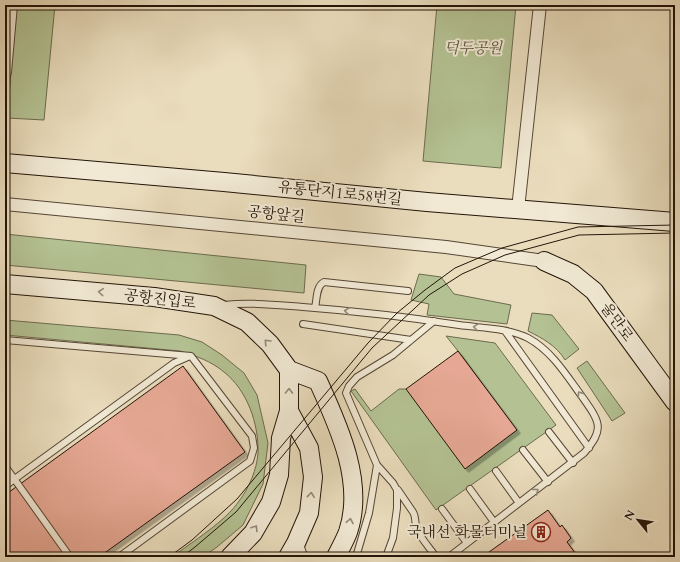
<svg xmlns="http://www.w3.org/2000/svg" width="680" height="562" font-family="Cardo,'Noto Serif KR',serif">
<defs>
<filter id="shadow"><feDropShadow dx="3.5" dy="3.5" stdDeviation="0" flood-color="#0004"/></filter>
</defs>
<rect width="100%" height="100%" fill="#eaddbd"/>
<filter id="stains"><feTurbulence type="fractalNoise" baseFrequency=".005" numOctaves="4"/><feColorMatrix values="0 0 0 0 .2 0 0 0 0 .09 0 0 0 0 .02 0 0 0 .5 -.17"/></filter>
<radialGradient id="worn" r=".72"><stop offset=".6" stop-color="#630" stop-opacity="0"/><stop offset="1" stop-color="#630" stop-opacity=".3"/></radialGradient>
<!-- green -->
<path fill="#b4c293" stroke="#6c6b4e" d="M17,5H55L44,120L7,118Z
M437,5H516L501,168L423,161Z
M5,234L306,265L304,293L5,265Z
M419,274L441,277L454,294L511,305L507,324L427,315L429,304L411,300Z
M532,313L552,315L579,349L565,360C557,346 542,338 528,331Z
M5,320L179,335L202,342L222,355L244,373L257,395L268,443L263,484L243,525L217,547L203,557H172C192,542 226,521 239,501C249,488 257,469 258,453C259,424 247,390 224,372C211,361 196,356 180,351L5,335Z
M446,336L495,343L556,425L436,510L351,391L355,389L371,411L399,389H406L516,430L458,351Z
M587,361L625,413L612,421L577,368Z"/>
<!-- building -->
<path fill="#e6a894" stroke="#231408" filter="url(#shadow)" d="M458,351L517,430L465,469L406,389Z
M183,366L245,452L99,557H5V495Z
M548,510L560,527L562,525L571,538L567,542L578,557H482Z"/>
<g fill="none" stroke-linecap="round" stroke-linejoin="round">
<defs>
<path id="lane" d="M224,305C250,302 276,305 303,307C355,311 408,317 459,325C481,328 508,328 528,338C552,351 567,376 583,398C600,422 605,429 584,453L449,557
M315,308C317,299 316,286 324,282L408,291
M303,324L411,340
M505,331L589,448
M5,340L191,356L252,436L254,448L250,461L119,557
M549,432L573,463
M523,450L548,482
M5,466L70,557
M496,471L519,503
M5,486L174,363L190,356
M470,489L494,522
M398,490L413,512C416,517 415,522 416,527C420,538 430,548 436,557
M442,509L467,543
M300,544L303,553L306,557
M356,557L369,513L377,465
M386,557L393,538L397,508V490L393,483L377,465L346,393L349,386L357,377L393,355L434,321"/>
<path id="street" d="M5,72L11,5
M5,204L446,247L544,261
M518,209L540,5"/>
<path id="secondary" d="M5,163L224,182L427,202L675,222
M544,261L573,274L594,291L675,402
M5,284L154,297L214,306L247,322L270,344L289,370L318,381C338,425 365,482 348,532C345,540 340,549 336,557
M230,557L253,533L271,502L279,475L281,438L289,411V370
M288,557L296,543L309,513L313,477L309,448L289,411"/>
</defs>
<!-- lane casing -->
<use href="#lane" stroke="#554635" stroke-width="8"/>
<!-- street casing -->
<use href="#street" stroke="#554635" stroke-width="14"/>
<!-- secondary casing -->
<use href="#secondary" stroke="#231408" stroke-width="20"/>
<!-- lane -->
<use href="#lane" stroke="#f1e9d4" stroke-width="6"/>
<!-- street -->
<use href="#street" stroke="#f1e9d4" stroke-width="12"/>
<!-- secondary -->
<use href="#secondary" stroke="#f1e9d4" stroke-width="18"/>
<!-- tram -->
<path stroke="#231408" stroke-width="1" d="M169,557L192,540L237,499L368,343L397,313L425,290L455,268L502,248L578,227L675,225
M182,557L195,547L236,512L372,348L429,295L462,274L505,255L579,235L675,233"/>
</g>
<!-- one-way arrows -->
<defs><path id="oneway-chevron" d="M-2-3.5L2.5 0L-2 3.5" fill="none" stroke-width="1.6" stroke-linecap="round" stroke-linejoin="round"/></defs>
<g stroke="#948978">
<use href="#oneway-chevron" transform="translate(101 292) rotate(-175)"/>
<use href="#oneway-chevron" transform="translate(347 311) rotate(-174)"/>
<use href="#oneway-chevron" transform="translate(476 327) rotate(-172)"/>
<use href="#oneway-chevron" transform="translate(267 342) rotate(-134)"/>
<use href="#oneway-chevron" transform="translate(289 391) rotate(-89)"/>
<use href="#oneway-chevron" transform="translate(580 394) rotate(-125)"/>
<use href="#oneway-chevron" transform="translate(536 491) rotate(-37)"/>
<use href="#oneway-chevron" transform="translate(311 495) rotate(-84)"/>
<use href="#oneway-chevron" transform="translate(350 521) rotate(-79)"/>
<use href="#oneway-chevron" transform="translate(255 528) rotate(-58)"/>
</g>
<!-- icons -->
<defs>
<symbol id="building-ring" viewBox="-11 -11 22 22"><circle r="9.5" fill="#f1e9d4" stroke="#8f2418" stroke-width="1.5"/><path d="M-4-6H4V6H1V3H-1V6H-4ZM-2.5-4.3h1.7v1.8h-1.7ZM.8-4.3h1.7v1.8H.8ZM-2.5-1h1.7V.8h-1.7ZM.8-1h1.7V.8H.8Z" fill="#8f2418"/></symbol>
</defs>
<g fill-rule="evenodd">
<use href="#building-ring" x="530" y="521" width="22" height="22"/>
</g>
<g text-anchor="middle" stroke-width="4" stroke-linejoin="round" paint-order="stroke">
<!-- park labels -->
<g font-size="15" font-style="italic" fill="#565139" stroke="#f1e9d4">
<text x="473" y="53">덕두공원</text>
</g>
<!-- street labels -->
<g font-size="15" fill="#231408" stroke="#f1e9d4">
<text transform="translate(340 193) rotate(6)" y="5">유통단지1로58번길</text>
<text transform="translate(276 214) rotate(6)" y="5">공항앞길</text>
<text transform="translate(160 299) rotate(7)" y="5">공항진입로</text>
<text transform="translate(617 322) rotate(54)" y="5">울만로</text>
</g>
<!-- poi labels -->
<g font-size="15" fill="#231408" stroke="#f1e9d4" text-anchor="end">
<text x="527" y="537">국내선 화물터미널</text>
</g>
</g>
<!-- margin -->
<rect width="680" height="562" fill="none" stroke="#eaddbd" stroke-width="20"/>
<rect x="6" y="6" width="668" height="550" fill="none" stroke="#231408" stroke-width="2"/>
<rect x="10" y="10" width="660" height="542" fill="none" stroke="#231408"/>
<!-- north arrow -->
<g transform="translate(638 520) rotate(300)" stroke="#f1e9d4" stroke-width="3" paint-order="stroke">
<path d="M0-3L7 15L0 10L-7 15Z" fill="#231408"/>
<text y="-6" font-size="11" font-weight="bold" text-anchor="middle" fill="#231408">N</text>
</g>
<rect width="100%" height="100%" filter="url(#stains)"/>
<rect width="100%" height="100%" fill="url(#worn)"/>
</svg>
